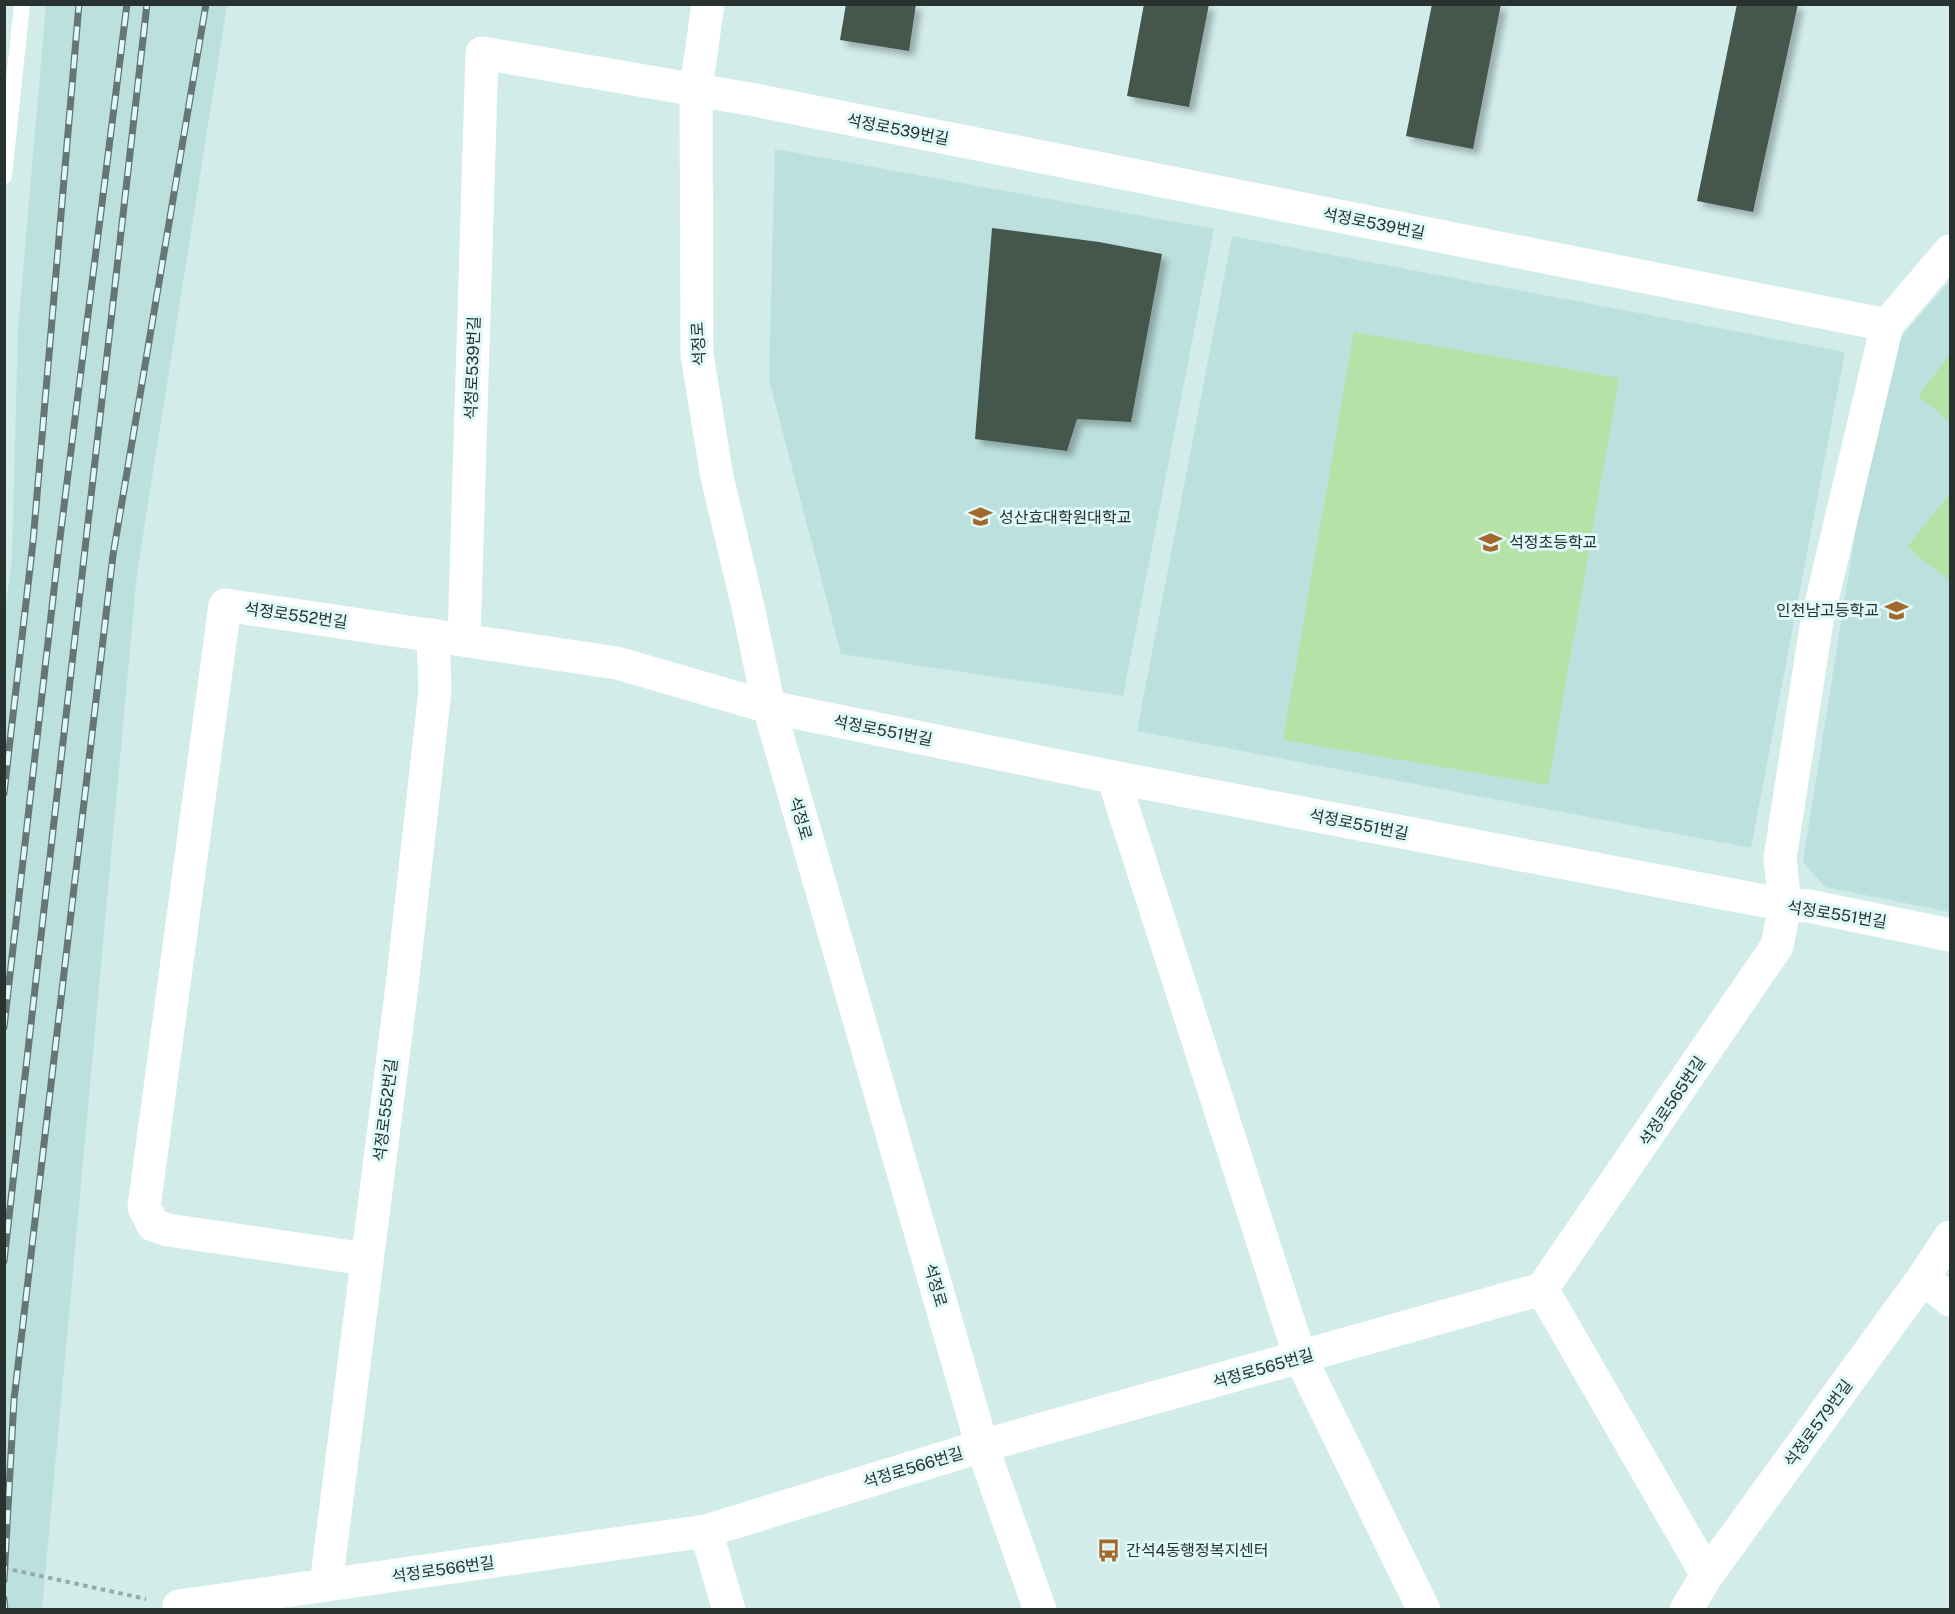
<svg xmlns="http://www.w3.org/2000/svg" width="1955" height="1614" font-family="'Public Sans','Noto Sans KR',sans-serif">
<defs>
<filter id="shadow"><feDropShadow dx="5.5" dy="5.5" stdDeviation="3" flood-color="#0004"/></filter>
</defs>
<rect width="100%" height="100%" fill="#d1ece9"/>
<!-- built -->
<path fill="#bce0dd" d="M46,5H227L137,573L42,1609L5,1610L4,621L12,558L18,329Z
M775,149L1214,229L1123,696L841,654L769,380Z
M1232,236L1845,352L1751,848L1137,731Z
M1950,281V912L1825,887L1803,862L1883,358Z"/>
<!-- green -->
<path fill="#b4e2a7" d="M1354,332L1619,378L1548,785L1283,740Z
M1950,354V422L1918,396Z
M1950,493V581L1907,547Z"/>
<!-- building -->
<path fill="#44574e" filter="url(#shadow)" d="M846,4H916L909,51L840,40Z
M1144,4H1209L1189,107L1127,96Z
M1432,4H1501L1473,149L1406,136Z
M1737,4H1798L1753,212L1697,201Z
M992,228L1099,242L1162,254L1131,422L1077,419L1067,451L975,439Z"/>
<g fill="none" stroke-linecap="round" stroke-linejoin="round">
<!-- path -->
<path stroke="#96aba9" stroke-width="4" stroke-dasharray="4.5 4.5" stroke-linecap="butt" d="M4,1568L146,1599"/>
<!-- service -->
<path stroke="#fff" stroke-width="16" d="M4,176L22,4"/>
<!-- minor -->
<path stroke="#fff" stroke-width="33" d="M464,639L482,53L755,100L1887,325
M1113,777L1300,1357L1424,1610
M366,1259L168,1230L153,1225L144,1207L225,605L617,663L769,707L1113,777L1785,905L1808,906L1950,935
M1923,1278L1950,1300
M706,1531L729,1610
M1707,1575L1542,1289L1777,946L1785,905L1780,858L1817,621L1887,325L1950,251
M326,1585L402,986L435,690L433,635
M180,1610L179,1606L706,1531L982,1446L1542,1289
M1686,1610L1707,1575L1923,1278L1950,1237"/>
<!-- secondary -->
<path stroke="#fff" stroke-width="33" d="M708,4L696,89L697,355L717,477L748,607L769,707L982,1446L1040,1610"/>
<defs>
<path id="rail" d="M4,793L33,542L79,4
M4,1027L59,546L127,4
M4,1261L147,4
M4,1580L14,1400L113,555L206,4
M4,1599L5,1610"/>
</defs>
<!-- rail casing -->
<use href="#rail" stroke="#657674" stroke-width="7"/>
<!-- rail -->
<use href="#rail" stroke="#def9f7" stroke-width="4.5" stroke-dasharray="14" stroke-linecap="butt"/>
</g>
<!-- icons -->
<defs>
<symbol id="school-bare" viewBox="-9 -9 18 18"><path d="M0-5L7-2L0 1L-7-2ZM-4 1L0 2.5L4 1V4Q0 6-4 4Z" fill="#a5682b" stroke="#def9f7" stroke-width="2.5" paint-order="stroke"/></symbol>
<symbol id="bus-bare" viewBox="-9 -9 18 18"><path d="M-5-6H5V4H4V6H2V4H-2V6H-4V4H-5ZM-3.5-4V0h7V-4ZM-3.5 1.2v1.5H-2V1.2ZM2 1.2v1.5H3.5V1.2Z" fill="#a5682b" stroke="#def9f7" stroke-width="2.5" paint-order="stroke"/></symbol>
</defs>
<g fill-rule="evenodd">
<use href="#school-bare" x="964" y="500" width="33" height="33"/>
<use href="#school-bare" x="1474" y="526" width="33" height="33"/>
<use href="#school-bare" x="1880" y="594" width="33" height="33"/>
<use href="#bus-bare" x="1092" y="1534" width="33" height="33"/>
</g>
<g text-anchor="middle" stroke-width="6" stroke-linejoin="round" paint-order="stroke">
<!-- street labels -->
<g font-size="16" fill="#273231" stroke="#def9f7">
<text transform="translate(898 129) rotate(11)" y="6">석정로539번길</text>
<text transform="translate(1374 223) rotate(11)" y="6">석정로539번길</text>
<text transform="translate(698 344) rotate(-93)" y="6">석정로</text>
<text transform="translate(472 368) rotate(-88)" y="6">석정로539번길</text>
<text transform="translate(296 615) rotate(8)" y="6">석정로552번길</text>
<text transform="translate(883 730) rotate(11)" y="6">석정로551번길</text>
<text transform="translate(801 818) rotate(74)" y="6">석정로</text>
<text transform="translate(1359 824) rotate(11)" y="6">석정로551번길</text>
<text transform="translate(1837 914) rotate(9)" y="6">석정로551번길</text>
<text transform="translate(1672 1101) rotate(-56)" y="6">석정로565번길</text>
<text transform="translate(385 1110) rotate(-83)" y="6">석정로552번길</text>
<text transform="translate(936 1285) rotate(74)" y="6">석정로</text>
<text transform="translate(1263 1368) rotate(-16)" y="6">석정로565번길</text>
<text transform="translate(1818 1423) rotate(-54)" y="6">석정로579번길</text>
<text transform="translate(913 1467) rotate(-17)" y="6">석정로566번길</text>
<text transform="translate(443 1569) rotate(-8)" y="6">석정로566번길</text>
</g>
<!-- poi labels -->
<g font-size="16" fill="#273231" stroke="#def9f7" text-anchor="start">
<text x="999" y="523">성산효대학원대학교</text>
<text x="1509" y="548">석정초등학교</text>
<text x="1879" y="616" text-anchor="end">인천남고등학교</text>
<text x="1126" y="1556">간석4동행정복지센터</text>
</g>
</g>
<!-- border -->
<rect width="1955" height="1614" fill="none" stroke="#273231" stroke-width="12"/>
</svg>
